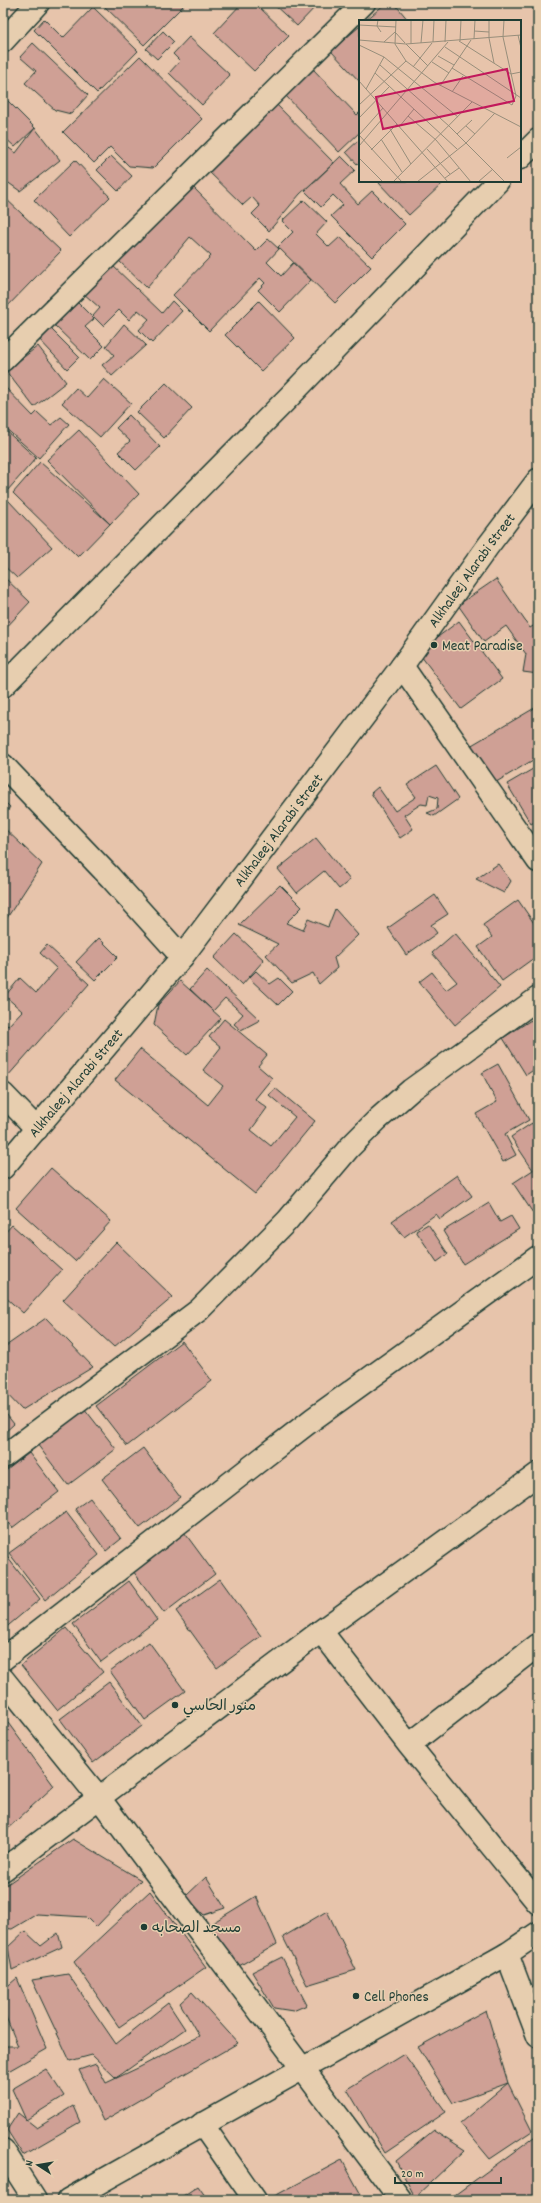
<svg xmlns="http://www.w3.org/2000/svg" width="541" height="2203" font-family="Dekko,'Playpen Sans Arabic',sans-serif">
<rect width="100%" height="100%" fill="#e7c4ab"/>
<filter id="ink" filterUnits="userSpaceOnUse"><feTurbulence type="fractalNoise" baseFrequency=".025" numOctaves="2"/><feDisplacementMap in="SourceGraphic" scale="8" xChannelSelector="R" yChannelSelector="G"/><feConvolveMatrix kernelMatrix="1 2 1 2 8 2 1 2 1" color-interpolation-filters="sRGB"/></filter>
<g filter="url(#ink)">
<!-- building -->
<path fill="#cfa095" stroke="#1f3d34" d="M101,3H186L144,45Z
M242,3H255L289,36L254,71L214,33Z
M272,3H319L297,26Z
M386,3H394L409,21H365Z
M93,7L138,51L97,93L34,30L44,19L63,38Z
M360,26V82L331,51Z
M163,31L174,42L157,59L146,49Z
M189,37L230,75L202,105L169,73L180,61L173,54Z
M33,43L88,95L71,114L55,110L25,83L36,71L20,57Z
M140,56L202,119L153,168L129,166L110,147L94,163L63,132Z
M313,69L357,115L360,112V132L339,152L285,95Z
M3,96L35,128L15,147L3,136Z
M274,102L334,163L300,194L269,231L252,214L260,206L252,197L243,205L207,170Z
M35,128L60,160L20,191L3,179V144L16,153Z
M360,139V161L357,164L346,152Z
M111,156L132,176L118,191L97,170Z
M341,156L355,170L340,184L358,204L372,191L405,224L372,257L331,216L343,205L333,195L321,207L305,191Z
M75,160L110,197L69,237L34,200Z
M381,181H439L442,184L409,215L379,183Z
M190,184L256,251L268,239L279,249L267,262L281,276L293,263L311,280L280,312L258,290L265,283L260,278L209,331L173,295L211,256L190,237L147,288L117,259Z
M3,196L61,251L3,311Z
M304,200L327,222L316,234L329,247L340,237L371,267L335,303L278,247L293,232L282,221Z
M111,264L162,313L172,301L182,311L152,343L139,330L149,319L138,310L129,320L119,310L103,326L93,316L100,308L83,293Z
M76,301L94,319L85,327L104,346L90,360L53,324Z
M259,301L295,338L261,371L225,335Z
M124,324L146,345L112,376L102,365L114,355L106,346Z
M49,327L79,357L67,369L38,338Z
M38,346L66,382L34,407L6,371Z
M104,379L131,403L100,437L62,403L76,388L87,398Z
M166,383L192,408L164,438L137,412Z
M3,385L33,416L37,412L51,425L61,417L69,424L39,458L3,426Z
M129,415L160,447L136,470L118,452L130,441L116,428Z
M3,428L36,458L7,491L3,487Z
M79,430L139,494L110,524L47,460Z
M40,462L110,524L78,557L13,493Z
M8,500L52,547L17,578L3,565V505Z
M3,576L30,602L3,631Z
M496,579L530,628L538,623V674L523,672L526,654L506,626L484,642L458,605Z
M459,621L502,679L461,709L418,652Z
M538,706V757L493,784L470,746Z
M436,766L458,799L434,816L427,813L437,809L438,798L429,795L427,805L421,804L404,815L413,829L400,838L371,793L378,787L395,811L416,797L407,785Z
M538,766V820L531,824L507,784Z
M3,800L10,807L3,816Z
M3,827L42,864L3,924Z
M316,838L350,880L339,889L324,871L297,893L278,869Z
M498,864L511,881L504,893L476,879Z
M280,885L302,907L286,923L303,930L308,919L328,927L335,909L358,935L334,958L337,968L319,984L313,973L292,983L266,955L278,944L239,925Z
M435,895L448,914L431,925L437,933L406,955L388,928Z
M518,900L538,929V955L502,981L478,947L492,937L483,925Z
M455,933L500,987L455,1025L419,982L432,972L446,990L457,982L432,953Z
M236,934L264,960L242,985L214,958Z
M99,938L118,957L95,980L76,962Z
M47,945L89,984L7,1077L3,1073V1021L8,1026L22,1011L5,996L20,978L36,993L57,969L40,953Z
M207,970L260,1020L241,1030L234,1024L243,1014L225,998L213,1011L190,989Z
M256,971L270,984L279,978L292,991L278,1005L249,978Z
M180,981L221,1018L187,1055L154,1025L158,1005Z
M224,1019L267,1055L258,1066L272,1078L255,1099L267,1108L251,1130L271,1146L295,1117L269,1095L275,1088L315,1121L255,1194L115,1080L140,1049L208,1105L223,1086L203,1070L221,1047L209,1037Z
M531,1020L538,1030V1067L526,1075L503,1038Z
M498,1064L529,1120L505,1134L516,1155L503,1162L476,1114L497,1102L482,1073Z
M532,1123L538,1133L537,1219L513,1183L533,1170L511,1137Z
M51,1168L111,1221L75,1261L16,1208Z
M457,1175L472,1196L440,1219L436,1214L404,1237L392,1221Z
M489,1203L500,1222L511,1216L519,1229L463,1264L443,1231Z
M428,1224L448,1254L437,1262L416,1231Z
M12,1225L62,1270L23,1313L3,1295V1235Z
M116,1242L173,1297L114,1347L63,1300Z
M46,1318L93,1367L22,1410L3,1390V1348Z
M182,1341L212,1381L127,1446L96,1406Z
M84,1408L116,1449L68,1485L37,1444Z
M3,1410L14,1424L3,1434Z
M143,1448L180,1497L140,1528L102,1479Z
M29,1453L59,1492L12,1528L3,1516V1473Z
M90,1498L121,1539L106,1551L75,1509Z
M66,1512L99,1555L45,1600L9,1553Z
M184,1532L215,1574L164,1613L133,1571Z
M4,1553L40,1599L3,1630V1554Z
M220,1579L261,1636L217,1668L176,1611Z
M129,1581L157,1620L101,1662L73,1624Z
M66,1628L103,1672L57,1710L21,1665Z
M149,1642L185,1691L145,1720L110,1671Z
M109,1682L142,1726L93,1763L60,1719Z
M3,1716L54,1786L5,1831L3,1828Z
M73,1839L141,1880L96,1927L86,1917L37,1914L12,1929L3,1928V1887Z
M206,1877L225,1908L204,1915L186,1896Z
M150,1891L206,1967L119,2027L74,1962Z
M256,1896L277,1944L239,1966L209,1925Z
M327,1911L356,1970L307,1985L283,1937Z
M25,1931L41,1946L58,1933L62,1947L12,1970L8,1947Z
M282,1957L307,2005L293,2011L274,2008L252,1972Z
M68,1974L116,2044L168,2003L185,2029L116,2078L92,2055L70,2061L32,1980Z
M17,1978L47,2049L3,2074V2046H18L3,2010V1990Z
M192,1992L238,2043L103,2121L79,2070L96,2064L106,2083L140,2067L199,2036L180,2003Z
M486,2010L508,2083L453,2103L418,2047Z
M404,2054L446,2112L385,2153L347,2089Z
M46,2069L64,2096L26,2120L12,2089Z
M508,2083L532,2131L490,2159L460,2123Z
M73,2106L80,2122L23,2155L7,2130L18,2113L37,2128Z
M434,2130L465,2150L415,2197L396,2161Z
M538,2134V2200H448Z
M342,2160L364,2200L269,2199Z
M198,2186L208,2200H177Z"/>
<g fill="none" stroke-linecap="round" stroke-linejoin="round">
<defs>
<path id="minor" d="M3,41L38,3
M520,158L538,140
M3,360L364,3
M402,666L538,861
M3,686L289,397L498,181
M3,765L110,877L182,957
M3,1094L37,1129
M3,1457L199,1310L287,1221L349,1148L378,1119L411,1090L538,998
M321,1631L409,1745L538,1903
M3,1659L313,1419L538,1257
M3,1679L100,1799L401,2200
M409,1745L538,1645
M3,1870L321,1631L538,1474
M507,1954L538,2036
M202,2124L255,2200
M3,2150L35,2200"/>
<path id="tertiary" d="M68,2200L507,1954L538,1933"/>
<g id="secondary">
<path id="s1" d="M3,1168L182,957L402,666L488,546L538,480"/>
</g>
</defs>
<!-- minor casing -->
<use href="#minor" stroke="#1f3d34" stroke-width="25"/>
<!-- tertiary casing -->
<use href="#tertiary" stroke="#1f3d34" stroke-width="25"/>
<!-- secondary casing -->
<use href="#secondary" stroke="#1f3d34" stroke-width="25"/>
<!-- minor -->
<use href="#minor" stroke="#e7ceaf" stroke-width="22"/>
<!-- tertiary -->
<use href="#tertiary" stroke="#e7ceaf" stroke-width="22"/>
<!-- secondary -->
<use href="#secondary" stroke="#e7ceaf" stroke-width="22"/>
</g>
</g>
<!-- markers -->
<g fill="#1f3d34" stroke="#e7ceaf" stroke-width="1.5">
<circle cx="434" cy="645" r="4"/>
<circle cx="175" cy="1705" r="4"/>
<circle cx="144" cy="1927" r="4"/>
<circle cx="356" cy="1996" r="4"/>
</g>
<g text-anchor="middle" stroke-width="3" stroke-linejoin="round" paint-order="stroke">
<!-- street labels -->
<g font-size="15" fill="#1f3d34" stroke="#e7ceaf">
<text dy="5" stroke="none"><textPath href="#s1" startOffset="760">Alkhaleej Alarabi Street</textPath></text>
<text dy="5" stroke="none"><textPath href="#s1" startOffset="436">Alkhaleej Alarabi Street</textPath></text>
<text dy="5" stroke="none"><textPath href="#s1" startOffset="112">Alkhaleej Alarabi Street</textPath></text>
</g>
<!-- poi labels -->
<g font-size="15" fill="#1f3d34" stroke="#e7ceaf" text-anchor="start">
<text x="442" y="650">Meat Paradise</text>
<text x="183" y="1710">منور الحاسي</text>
<text x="152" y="1932">مسجد الصحابه</text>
<text x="364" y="2001">Cell Phones</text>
</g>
</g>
<!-- overview -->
<g transform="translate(359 20)">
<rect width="162" height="162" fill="#e7c4ab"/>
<path fill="none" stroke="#978e7b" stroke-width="1" d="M19,0L18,6L22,12M37,0L36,24L47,41L75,62L162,107M130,0V18L135,43M0,5L37,7M115,11L130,12M159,15L162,28M115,19L116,0M0,20L47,24L162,15M100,21L152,54L162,52M101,21L102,0M25,22L36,12L46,23M74,22L75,0M86,22L87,0M62,23L64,0M47,24L69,46M52,24V0M0,25L25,37L99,97M86,27L162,78M79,36L95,45M73,42L90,53M21,45L90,106L146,162M54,47L73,23M93,48L153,85L157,76L144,17L145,0M16,53L98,129M0,61L89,162M81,66L112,20M7,69L25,37M93,72L104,56M0,85L47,41M49,96L77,120L112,162M0,98L30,67M107,106L116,114M40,107L55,89M31,109L52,144M98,114L113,100M0,115L43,162M0,115L24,88M22,119L43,152M0,126L89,22M68,129L91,154M12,130L38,104M0,138L24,162M148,138L162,127M86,158L100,148M34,162L113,82M58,162L107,123L136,93M119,162L134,149"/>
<path fill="#c2185b" fill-opacity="0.15" stroke="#c2185b" stroke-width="2" d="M148,49L155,81L24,109L17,77Z"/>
<rect width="162" height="162" fill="none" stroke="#1f3d34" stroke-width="2"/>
</g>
<!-- margin -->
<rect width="541" height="2203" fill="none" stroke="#e7ceaf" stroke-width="16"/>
<rect x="8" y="8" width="525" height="2187" fill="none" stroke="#1f3d34" stroke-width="1.5" filter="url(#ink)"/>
<!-- north arrow -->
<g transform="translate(38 2165) rotate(282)" stroke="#e7ceaf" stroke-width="3" paint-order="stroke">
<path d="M0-3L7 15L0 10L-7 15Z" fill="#1f3d34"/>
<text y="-6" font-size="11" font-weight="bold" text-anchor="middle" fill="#1f3d34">N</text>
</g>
<!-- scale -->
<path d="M395 2177v6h106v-6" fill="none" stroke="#1f3d34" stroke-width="2"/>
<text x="401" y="2177" font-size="12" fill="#1f3d34" stroke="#e7ceaf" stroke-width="3" paint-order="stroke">20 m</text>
</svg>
